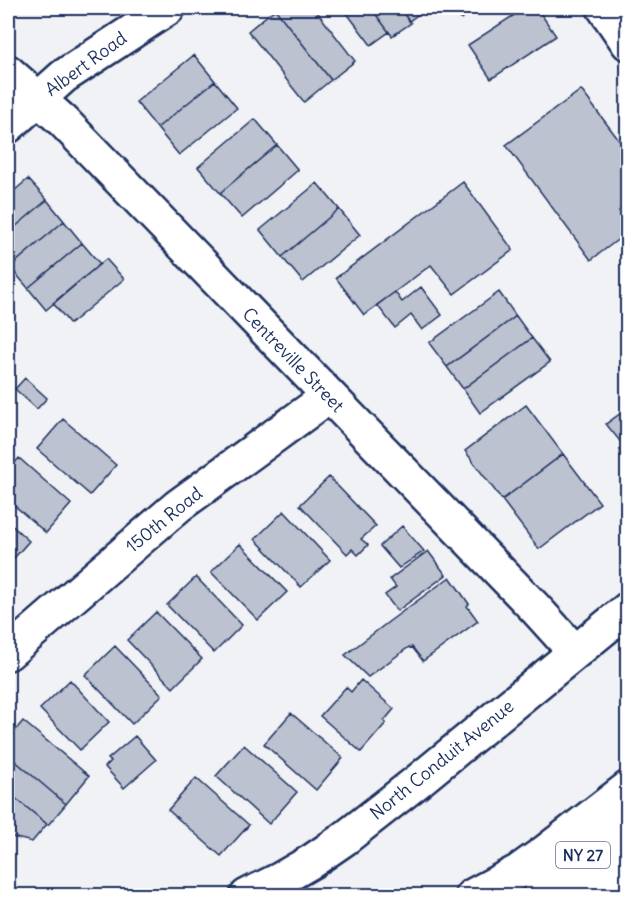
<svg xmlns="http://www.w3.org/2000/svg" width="635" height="903" font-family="Delius,sans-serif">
<rect width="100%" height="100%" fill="#f1f2f5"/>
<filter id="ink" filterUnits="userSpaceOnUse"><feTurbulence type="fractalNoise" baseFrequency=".0167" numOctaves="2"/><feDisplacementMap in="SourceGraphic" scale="12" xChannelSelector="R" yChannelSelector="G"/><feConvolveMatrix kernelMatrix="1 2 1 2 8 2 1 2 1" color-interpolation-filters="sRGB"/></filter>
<g filter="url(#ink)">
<!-- building -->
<path fill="#bcc2d0" stroke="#1b2f5e" stroke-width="1.5" d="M277,8H314L355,61L331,80L275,9Z
M343,8H371L389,32L371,45Z
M371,8H399L411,23L392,36Z
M399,8H427L409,21Z
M453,8H478L461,19Z
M525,8H537L556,36L491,79L468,45Z
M275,9L331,80L304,102L248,31Z
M194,55L215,81L157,128L136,102Z
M215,81L237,108L179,155L157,128Z
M581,90L628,152V204L619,211L628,223V232L591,260L506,145Z
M255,119L277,145L220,193L198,167Z
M277,145L298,170L242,218L220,193Z
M28,179L47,200L8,233V196Z
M463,182L513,250L454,294L431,265L364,315L336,278Z
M317,183L339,209L282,257L260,230Z
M47,200L64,221L10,267L8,263V233Z
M339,209L360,235L303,282L282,257Z
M64,221L82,243L28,288L10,267Z
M82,243L100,264L46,310L28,288Z
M106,259L124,279L70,324L53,303Z
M421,287L442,315L422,330L411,315L395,328L377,305L395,292L402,302Z
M499,292L516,316L447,367L429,343Z
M516,316L532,338L463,389L447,367Z
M532,338L550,362L480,413L463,389Z
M25,378L47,398L37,409L15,389Z
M526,405L563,454L502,500L465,451Z
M628,408V451L606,424Z
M63,419L116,465L90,495L37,449Z
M563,454L600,503L539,549L502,500Z
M19,458L71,504L46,533L8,500V471Z
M329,477L376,526L361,539L368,545L358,555L352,549L347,554L300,505Z
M284,511L330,560L301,587L255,539Z
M8,522L29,541L8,565Z
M402,526L424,551L399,568L380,546Z
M240,544L287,592L258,620L211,572Z
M428,551L446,575L397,611L385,595L396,587L390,579Z
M196,577L242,625L214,653L167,605Z
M450,577L469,604L467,606L478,621L423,661L412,647L410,648L409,647L368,677L345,655L391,620Z
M156,612L202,659L173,688L127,640Z
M115,646L162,695L132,724L85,675Z
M70,680L109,722L80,750L40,709Z
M361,680L394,709L384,721L386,723L361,752L320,716L346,687L351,692Z
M291,713L343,758L316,790L264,744Z
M23,721L89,776L66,804L8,755V739Z
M135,736L156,760L124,788L105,767L111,761L108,759Z
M244,745L297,792L269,824L216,776Z
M8,755L66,804L48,825L8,792Z
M196,778L249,825L221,856L168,810Z
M8,792L47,824L32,842L8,836Z"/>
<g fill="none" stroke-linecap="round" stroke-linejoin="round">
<defs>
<path id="street" d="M604,8L628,43
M8,72L63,121L536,609L575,652
M8,126L64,76L168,8
M8,653L178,506L329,396
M247,896L281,879L312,861L344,839L418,781L628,609"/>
<path id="highway" d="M472,896L519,871L544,853L628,788
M539,896L628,814
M583,896L628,858"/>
</defs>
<!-- street casing -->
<use href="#street" stroke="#1b2f5e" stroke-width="38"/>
<!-- highway casing -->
<use href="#highway" stroke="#1b2f5e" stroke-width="38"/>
<!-- street -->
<use href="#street" stroke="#fff" stroke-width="33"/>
<!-- highway -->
<use href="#highway" stroke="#fff" stroke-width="33"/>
</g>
</g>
<g text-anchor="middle" stroke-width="6" stroke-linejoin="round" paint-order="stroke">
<!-- shield labels -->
<rect fill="#fff" stroke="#5f6d8e" stroke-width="1.5" x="556" y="842" width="54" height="26" rx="4.5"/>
<g font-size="16" font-weight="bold" fill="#1b2f5e">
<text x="583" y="861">NY 27</text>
</g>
<!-- street labels -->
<g font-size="18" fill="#1b2f5e" stroke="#fff">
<text transform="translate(86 64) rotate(-36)" y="6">Albert Road</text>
<text transform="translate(293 360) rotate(46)" y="6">Centreville Street</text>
<text transform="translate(164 520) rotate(-39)" y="6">150th Road</text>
<text transform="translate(442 760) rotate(-39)" y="6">North Conduit Avenue</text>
</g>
</g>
<!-- margin -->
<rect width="635" height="903" fill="none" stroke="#fff" stroke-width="30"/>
<rect x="15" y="15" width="605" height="873" fill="none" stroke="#1b2f5e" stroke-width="2" filter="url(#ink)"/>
</svg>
